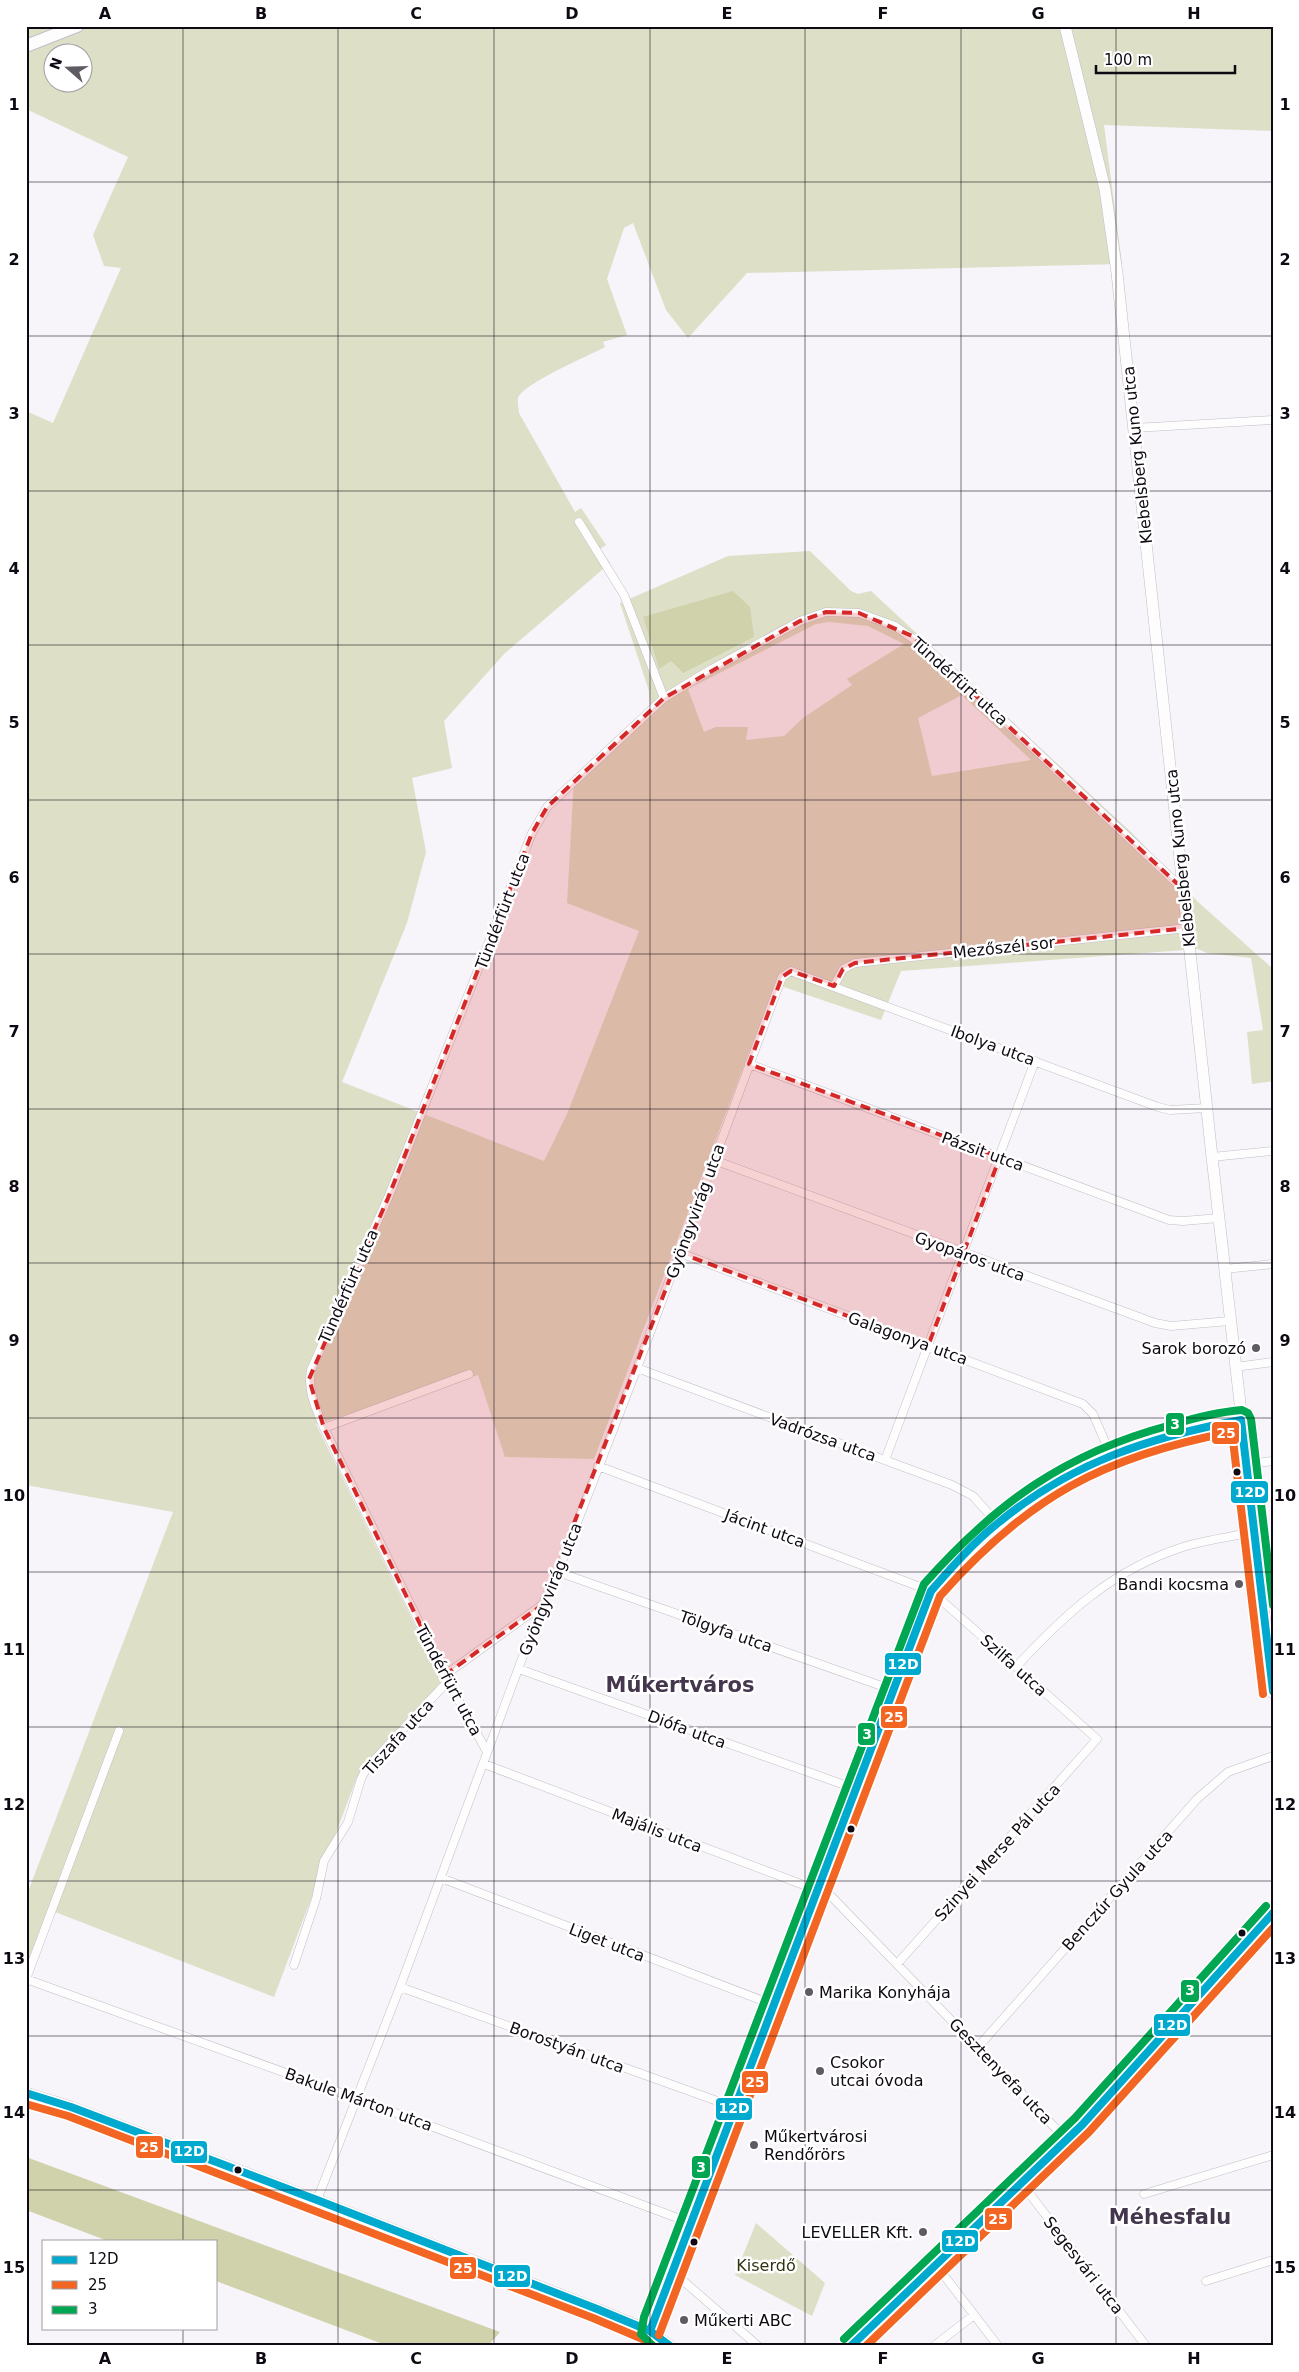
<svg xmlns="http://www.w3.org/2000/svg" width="1299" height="2372" font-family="'DejaVu Sans',sans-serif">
<rect width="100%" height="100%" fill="#f7f4fa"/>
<!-- green -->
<path fill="#dddfc7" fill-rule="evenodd" d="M26,26H1273V131L1104,125L1122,264L747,273L688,338L666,310L633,223L624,228L607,279L627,335L603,342L605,347C588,356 524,383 518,398C517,402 519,409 519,413L575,512L581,508L606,545L600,549L610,563L504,654L444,721L452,768L412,778L426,852L407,923L342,1082L544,1161L567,1114L639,931L567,903L574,778L650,707L649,691L620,603L728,556L810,551L851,591L858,594L871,591L1133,834L1198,902L1273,969V1081L1252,1084L1247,1032L1263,1030L1251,958L1207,953L1198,949L901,971L881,1020L775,984L594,1459L505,1457L478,1375L316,1424L443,1682L357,1777L274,1997L50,1910L26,1971V1897L173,1512L26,1485V411L53,423L121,268L104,266L93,235L128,157L26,109ZM52,52H82V82H52ZM643,617L683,673L671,661L659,668ZM829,622L868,626L904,644L847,679L852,685L803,718L784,736L746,740L748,727H716L704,732L688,689L816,624ZM962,695L1031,760L932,776L918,718Z
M756,2223L825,2283L812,2316L735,2275Z"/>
<!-- forest -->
<path fill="#cfd2aa" d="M733,591L750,607L754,637L683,673L671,661L659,669L643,617Z
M26,2157L500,2332L488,2346H388L216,2281V2241H108L26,2210Z"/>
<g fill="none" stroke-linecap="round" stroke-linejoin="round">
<defs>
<path id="street" d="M1134,428L1273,420
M579,522L624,595L664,698
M834,986L843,969L855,963L1187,928
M749,1064L1169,1220L1183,1221L1219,1218
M1212,1157L1273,1151
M714,1160L1155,1323L1171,1326L1230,1321
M680,1253L1083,1404L1093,1414L1110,1453
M1225,1269L1273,1264
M1235,1367L1273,1362
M637,1368L952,1485L973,1496L997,1523
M324,1428L469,1374
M885,1460L1035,1061
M1247,1464L1273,1461
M598,1466L931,1591L1097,1739L897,1964
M1258,1563L1273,1561
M558,1572L893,1690
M1016,1667C1065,1614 1112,1570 1183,1547C1206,1540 1230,1537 1254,1532
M519,1669L856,1789
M445,1675L542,1605
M119,1731L26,1979L358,2099L691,2223
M487,1752L445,1675L324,1428C316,1408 307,1391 311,1370L388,1198L532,833L547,807L664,698L710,670L800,621L826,612L859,613L895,626L929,650L1183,889
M484,1764L830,1895L1067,2140
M441,1878L774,2005
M294,1965L316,1899L324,1861L348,1822L361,1779L366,1769L448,1681
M400,1987L734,2107
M978,2047L1197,1799L1228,1772L1273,1756
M1022,2184L1146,2346
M1144,2194L1273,2155
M317,2200L400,1987L542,1605L558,1572L637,1368L782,977L791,971L796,973L1158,1107L1170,1110L1207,1108
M936,2265L998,2346
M672,2271L758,2346
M1206,2281L1273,2260
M640,2346L650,2331L931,1591C1015,1488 1111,1440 1241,1420
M934,2346L974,2315"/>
<path id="secondary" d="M1065,26L1105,189L1117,273L1212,1157L1273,1693
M26,2093L71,2107L317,2200L597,2309L650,2331L670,2346
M851,2346L1082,2125L1273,1913"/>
<path id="primary" d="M26,46L77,26"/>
</defs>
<!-- street casing -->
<use href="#street" stroke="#c2bec6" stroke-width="9"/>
<!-- secondary casing -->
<use href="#secondary" stroke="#c2bec6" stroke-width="12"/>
<!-- primary casing -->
<use href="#primary" stroke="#c2bec6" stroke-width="14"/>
<!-- street -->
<use href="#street" stroke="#fefdfe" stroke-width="8"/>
<!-- secondary -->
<use href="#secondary" stroke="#fefdfe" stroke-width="11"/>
<!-- primary -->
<use href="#primary" stroke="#fefdfe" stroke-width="12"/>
<defs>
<path id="bus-1" d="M26,2093L71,2107L317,2200L597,2309L650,2331L670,2346
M650,2331L931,1591C952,1567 973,1543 998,1523C1071,1463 1149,1437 1241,1420L1273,1691
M851,2346L1082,2125L1273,1913"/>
<path id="bus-2" d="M26,2104L68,2116L593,2318L645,2340L653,2346
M659,2335L940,1596C1027,1498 1103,1456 1232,1432L1263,1694
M866,2346L1089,2132L1273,1928"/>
<path id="bus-3" d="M844,2339L1075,2118L1266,1906
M653,2346L641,2334L644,2317L924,1584C996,1503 1065,1453 1171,1425C1194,1418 1218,1412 1242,1410L1248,1413L1251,1419L1273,1605"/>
</defs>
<!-- bus-1 casing -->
<use href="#bus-1" stroke="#fff" stroke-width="11"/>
<!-- bus-2 casing -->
<use href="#bus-2" stroke="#fff" stroke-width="11"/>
<!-- bus-3 casing -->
<use href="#bus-3" stroke="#fff" stroke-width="11"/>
<!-- bus-1 -->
<use href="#bus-1" stroke="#00a9ce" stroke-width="8"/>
<!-- bus-2 -->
<use href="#bus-2" stroke="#f26522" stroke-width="8"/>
<!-- bus-3 -->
<use href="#bus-3" stroke="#00a651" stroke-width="8"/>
</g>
<!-- marked area -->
<path fill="#d62828" fill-opacity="0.2" stroke="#d62828" stroke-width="4" stroke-dasharray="10 6" stroke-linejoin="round" d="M826,612L859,613L912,636L1184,890L1187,928L855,963L843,969L834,986L791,971L782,977L749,1064L1000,1157L928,1346L680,1253L542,1605L445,1675L324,1428L309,1379L388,1198L532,833L547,807L664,698L800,621Z"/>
<!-- grid -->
<path fill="none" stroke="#0e0912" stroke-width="1" stroke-opacity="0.55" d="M183,26V2241M338,26V2346M494,26V2346M650,26V2346M805,26V2346M961,26V2346M1116,26V2346M26,182H1273M26,336H1273M26,491H1273M26,645H1273M26,800H1273M26,954H1273M26,1109H1273M26,1263H1273M26,1418H1273M26,1572H1273M26,1727H1273M26,1881H1273M26,2036H1273M26,2190H1273M183,2328V2346"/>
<!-- markers -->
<g fill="#605b63" stroke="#fff" stroke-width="2">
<circle cx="1256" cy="1348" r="5"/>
<circle cx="1239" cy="1584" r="5"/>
<circle cx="809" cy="1992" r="5"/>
<circle cx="820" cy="2071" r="5"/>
<circle cx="754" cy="2145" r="5"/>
<circle cx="923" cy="2232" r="5"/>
<circle cx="684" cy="2320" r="5"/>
</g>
<g fill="#0e0912" stroke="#fff" stroke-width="2">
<circle cx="1237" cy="1472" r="4.5"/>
<circle cx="851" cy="1829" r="4.5"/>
<circle cx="1242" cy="1933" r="4.5"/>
<circle cx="238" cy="2170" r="4.5"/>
<circle cx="694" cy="2242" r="4.5"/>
</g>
<g text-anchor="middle" stroke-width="5" stroke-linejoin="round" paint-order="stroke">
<!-- street labels -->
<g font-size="16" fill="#0e0912" stroke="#fff">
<text transform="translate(1137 455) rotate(-96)" y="6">Klebelsberg Kuno utca</text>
<text transform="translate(960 681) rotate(42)" y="6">Tündérfürt utca</text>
<text transform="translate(1180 858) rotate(-96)" y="6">Klebelsberg Kuno utca</text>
<text transform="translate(502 911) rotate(-69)" y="6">Tündérfürt utca</text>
<text transform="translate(1004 947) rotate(-6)" y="6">Mezőszél sor</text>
<text transform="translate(993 1045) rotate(20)" y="6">Ibolya utca</text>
<text transform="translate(983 1151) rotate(20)" y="6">Pázsit utca</text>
<text transform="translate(695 1211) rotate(-70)" y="6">Gyöngyvirág utca</text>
<text transform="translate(970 1256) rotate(20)" y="6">Gyopáros utca</text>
<text transform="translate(348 1286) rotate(-66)" y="6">Tündérfürt utca</text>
<text transform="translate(908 1338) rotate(20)" y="6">Galagonya utca</text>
<text transform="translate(823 1437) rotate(20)" y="6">Vadrózsa utca</text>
<text transform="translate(765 1528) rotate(20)" y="6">Jácint utca</text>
<text transform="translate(550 1589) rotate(-68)" y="6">Gyöngyvirág utca</text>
<text transform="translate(726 1631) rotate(19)" y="6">Tölgyfa utca</text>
<text transform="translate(1014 1665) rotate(42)" y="6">Szilfa utca</text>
<text transform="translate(449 1680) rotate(62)" y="6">Tündérfürt utca</text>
<text transform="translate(687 1729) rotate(20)" y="6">Diófa utca</text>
<text transform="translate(398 1737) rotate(-48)" y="6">Tiszafa utca</text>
<text transform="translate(657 1830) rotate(21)" y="6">Majális utca</text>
<text transform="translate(997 1852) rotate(-48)" y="6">Szinyei Merse Pál utca</text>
<text transform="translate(1117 1890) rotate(-48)" y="6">Benczúr Gyula utca</text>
<text transform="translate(607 1942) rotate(21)" y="6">Liget utca</text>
<text transform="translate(567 2047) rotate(20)" y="6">Borostyán utca</text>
<text transform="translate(1001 2071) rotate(46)" y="6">Gesztenyefa utca</text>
<text transform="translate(359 2099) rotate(20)" y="6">Bakule Márton utca</text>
<text transform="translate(1084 2265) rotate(52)" y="6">Segesvári utca</text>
</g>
<!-- poi labels -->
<g font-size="16" fill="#0e0912" stroke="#fff" text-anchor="start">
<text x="1246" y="1354" text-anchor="end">Sarok borozó</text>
<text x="1229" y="1590" text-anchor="end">Bandi kocsma</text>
<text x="819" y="1998">Marika Konyhája</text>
<text x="830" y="2068">Csokor<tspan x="830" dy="18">utcai óvoda</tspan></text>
<text x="764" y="2142">Műkertvárosi<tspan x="764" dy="18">Rendőrörs</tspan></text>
<text x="913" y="2238" text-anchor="end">LEVELLER Kft.</text>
<text x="694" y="2326">Műkerti ABC</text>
</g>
<!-- park labels -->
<g font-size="16" fill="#303211" stroke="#fff">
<text x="766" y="2271">Kiserdő</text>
</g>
<!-- district labels -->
<g font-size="21" font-weight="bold" fill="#43364d" stroke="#fff">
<text x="680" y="1692">Műkertváros</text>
<text x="1170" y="2224">Méhesfalu</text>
</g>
</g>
<g stroke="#fff" stroke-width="2">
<rect x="1165" y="1412" width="20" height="24" rx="5" fill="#00a651"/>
<rect x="1211" y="1421" width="29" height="24" rx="5" fill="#f26522"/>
<rect x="1230" y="1480" width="39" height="24" rx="5" fill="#00a9ce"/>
<rect x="884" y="1652" width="38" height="24" rx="5" fill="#00a9ce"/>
<rect x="880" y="1705" width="28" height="24" rx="5" fill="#f26522"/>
<rect x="857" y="1722" width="19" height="24" rx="5" fill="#00a651"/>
<rect x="1180" y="1979" width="20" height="24" rx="5" fill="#00a651"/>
<rect x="1153" y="2013" width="38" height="24" rx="5" fill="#00a9ce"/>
<rect x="741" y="2070" width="28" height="24" rx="5" fill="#f26522"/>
<rect x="715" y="2097" width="38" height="24" rx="5" fill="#00a9ce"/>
<rect x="135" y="2135" width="29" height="24" rx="5" fill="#f26522"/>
<rect x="170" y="2140" width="38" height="24" rx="5" fill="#00a9ce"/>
<rect x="691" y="2155" width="20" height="24" rx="5" fill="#00a651"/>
<rect x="984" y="2207" width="29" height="24" rx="5" fill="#f26522"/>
<rect x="941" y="2229" width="38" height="24" rx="5" fill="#00a9ce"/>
<rect x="449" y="2256" width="28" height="24" rx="5" fill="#f26522"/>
<rect x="493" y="2264" width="38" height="24" rx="5" fill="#00a9ce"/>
</g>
<g font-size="14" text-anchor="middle" font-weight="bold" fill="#fff">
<text x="1175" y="1429">3</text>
<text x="1226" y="1438">25</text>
<text x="1250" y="1497">12D</text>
<text x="903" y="1669">12D</text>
<text x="894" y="1722">25</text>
<text x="867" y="1739">3</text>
<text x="1190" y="1995">3</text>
<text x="1172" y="2030">12D</text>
<text x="755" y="2087">25</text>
<text x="734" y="2113">12D</text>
<text x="149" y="2152">25</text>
<text x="189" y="2156">12D</text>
<text x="701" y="2172">3</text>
<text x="998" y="2224">25</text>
<text x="960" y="2246">12D</text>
<text x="463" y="2273">25</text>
<text x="512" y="2281">12D</text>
</g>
<!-- border -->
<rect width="1299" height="2372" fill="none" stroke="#ffffff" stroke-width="55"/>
<!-- legend -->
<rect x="42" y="2240" width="175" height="90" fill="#ffffff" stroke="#9f9da0"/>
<rect x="52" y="2256" width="25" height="8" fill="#00a9ce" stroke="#9f9da0"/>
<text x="88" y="2264" font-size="15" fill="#0e0912">12D</text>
<rect x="52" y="2281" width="25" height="8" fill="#f26522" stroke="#9f9da0"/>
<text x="88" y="2290" font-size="15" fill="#0e0912">25</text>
<rect x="52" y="2306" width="25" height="8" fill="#00a651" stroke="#9f9da0"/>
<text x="88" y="2314" font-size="15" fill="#0e0912">3</text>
<!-- north arrow -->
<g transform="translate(68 68) rotate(290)"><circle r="24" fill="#ffffff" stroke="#9f9da0"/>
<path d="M0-4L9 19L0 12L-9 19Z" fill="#605b63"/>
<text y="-8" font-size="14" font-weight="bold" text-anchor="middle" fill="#0e0912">N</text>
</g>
<!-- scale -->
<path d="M1096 65v8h139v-8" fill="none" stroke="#0e0912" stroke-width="2.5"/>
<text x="1104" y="65" font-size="15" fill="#0e0912" stroke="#ffffff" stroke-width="4" paint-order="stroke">100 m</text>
<rect x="28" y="28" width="1244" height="2316" fill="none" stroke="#0e0912" stroke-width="2"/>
<g font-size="16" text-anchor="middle" font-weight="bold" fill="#0e0912">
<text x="105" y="19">A</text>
<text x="261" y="19">B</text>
<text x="416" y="19">C</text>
<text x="572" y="19">D</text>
<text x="727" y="19">E</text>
<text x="883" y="19">F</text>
<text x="1038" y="19">G</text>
<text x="1194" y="19">H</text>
<text x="14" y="110">1</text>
<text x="1285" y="110">1</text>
<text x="14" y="265">2</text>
<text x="1285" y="265">2</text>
<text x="14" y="419">3</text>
<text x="1285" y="419">3</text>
<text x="14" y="574">4</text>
<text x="1285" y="574">4</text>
<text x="14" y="728">5</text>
<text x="1285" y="728">5</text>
<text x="14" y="883">6</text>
<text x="1285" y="883">6</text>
<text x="14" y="1037">7</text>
<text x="1285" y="1037">7</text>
<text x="14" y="1192">8</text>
<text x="1285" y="1192">8</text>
<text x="14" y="1346">9</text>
<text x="1285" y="1346">9</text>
<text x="14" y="1501">10</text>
<text x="1285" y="1501">10</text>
<text x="14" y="1655">11</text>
<text x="1285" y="1655">11</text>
<text x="14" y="1810">12</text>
<text x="1285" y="1810">12</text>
<text x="14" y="1964">13</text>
<text x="1285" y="1964">13</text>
<text x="14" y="2118">14</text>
<text x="1285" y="2118">14</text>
<text x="14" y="2273">15</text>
<text x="1285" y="2273">15</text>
<text x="105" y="2364">A</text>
<text x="261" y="2364">B</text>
<text x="416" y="2364">C</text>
<text x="572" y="2364">D</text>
<text x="727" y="2364">E</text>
<text x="883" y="2364">F</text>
<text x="1038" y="2364">G</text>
<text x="1194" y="2364">H</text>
</g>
</svg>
